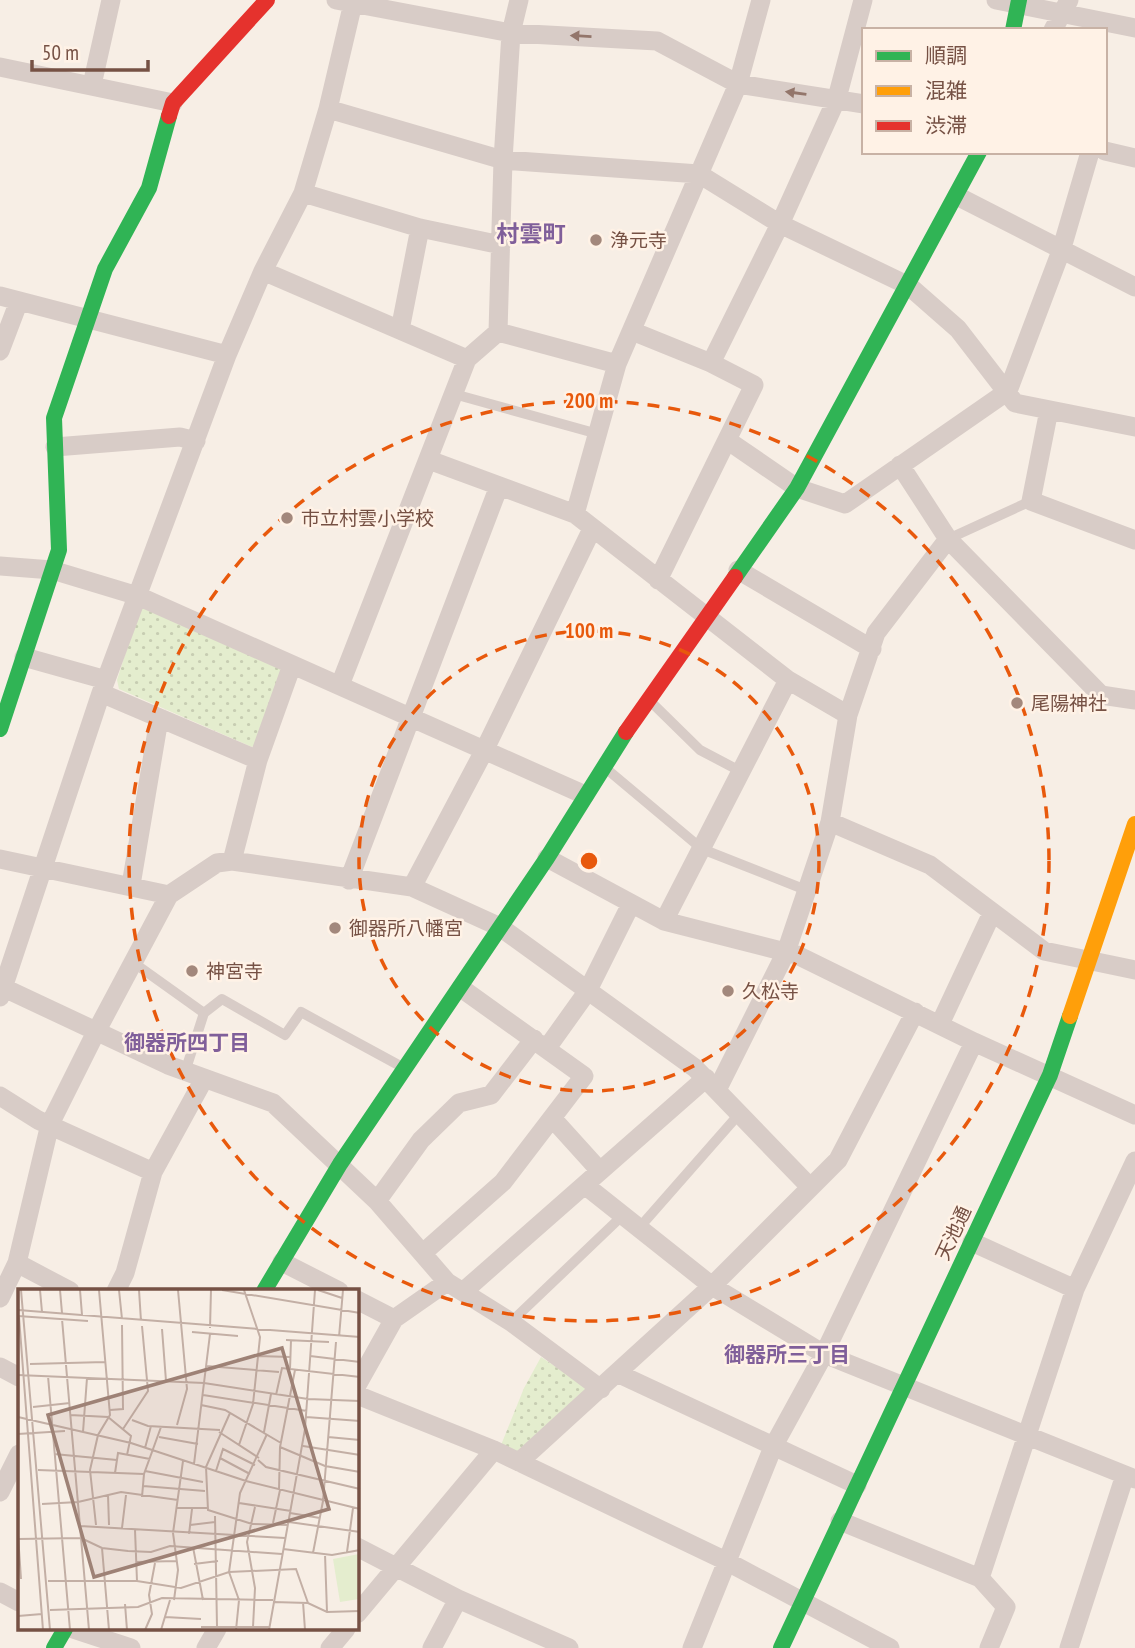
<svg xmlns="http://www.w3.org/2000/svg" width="1135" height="1648" font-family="'PT Sans Narrow','Noto Sans JP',sans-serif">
<defs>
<pattern id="park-dots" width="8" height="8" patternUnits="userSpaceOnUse" patternTransform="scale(1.75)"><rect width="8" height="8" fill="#e4edce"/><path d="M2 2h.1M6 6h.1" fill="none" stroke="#c7cdb2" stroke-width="1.8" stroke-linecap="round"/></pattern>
</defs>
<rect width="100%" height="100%" fill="#f7eee5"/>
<!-- park -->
<path fill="url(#park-dots)" d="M140,607L283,664L260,741L252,747L119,689L117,680Z
M541,1357L588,1388L520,1453L501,1445L524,1388Z"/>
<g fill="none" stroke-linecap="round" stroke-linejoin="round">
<!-- lane -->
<path stroke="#d8ccc7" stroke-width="10" d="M454,394L598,434
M948,539L1031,501
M650,701L700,750L740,771
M603,766L702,849L806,890
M134,963L204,1013
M185,1072L204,1013L222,999L285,1035L301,1012L404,1068
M639,1228L740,1113
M511,1322L622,1216"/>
<!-- street -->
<path stroke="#d8ccc7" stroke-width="19" d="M336,0L511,33L657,41L738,84L864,104
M996,0L1135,28
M1053,30L1069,0
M0,67L173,103
M92,85L111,0
M328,109L503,160L699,174L780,224L909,286L958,329L1015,403L1135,427
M1105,151L1135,158
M303,193L420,228L501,245
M957,196L1135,287
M263,271L467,359
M0,296L227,355
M400,330L420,228
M632,331L711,363L754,385L658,580
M498,332L617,364
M0,351L19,301
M711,363L780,224L837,98L863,0
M1049,410L1031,501L1135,540
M727,440L797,488L845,504L1008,391L1061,251L1090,152
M55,447L180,437L196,441
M429,460L575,514L788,680L848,715
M900,465L948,539L1101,695L1135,700
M575,514L617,364L738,84L761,0
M0,566L52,570L138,596L585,795
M738,570L872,649
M24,657L106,680
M340,685L467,359L498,332L503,160L511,33L519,0
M101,693L258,760
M830,822L930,865L1044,951L1135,970
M547,858L664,921L797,955L974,1042L1135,1115
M0,859L169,895
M232,861L258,760L292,665
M349,880L499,486
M131,885L159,719
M412,887L484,751L592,529
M664,921L788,680
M0,986L168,1065L273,1103L377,1201L447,1282L511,1322L601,1389
M0,997L101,693L227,355L263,271L303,193L328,109L353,3
M940,1024L992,913
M547,1048L587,992L631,904
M718,1088L786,952L830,822L848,715L876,633L948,539
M0,1096L38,1120L153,1172
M553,1119L600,1171
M586,1186L712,1286L824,1354L1135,1479
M377,1201L421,1140L459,1103L491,1095L534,1039
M972,1242L1075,1289
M424,1252L503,1182L584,1076L461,988
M282,1262L339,1291
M17,1263L70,1291
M465,1290L706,1078
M116,1291L125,1273L153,1172L204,1079
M0,1298L17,1263L50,1124L96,1032L169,895L217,863L232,861L412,887L500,927L695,1068L810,1187
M357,1300L394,1319
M0,1367L19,1377
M619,1374L857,1485
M357,1385L394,1319L447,1282
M357,1395L494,1450L726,1561L890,1648
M519,1462L712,1286L838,1160L915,1012
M0,1492L19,1454
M840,1521L980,1578L1006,1607L989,1648
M357,1547L458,1599L569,1648
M980,1578L1075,1289L1135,1161
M0,1592L19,1602
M357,1614L494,1450
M73,1629L131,1648
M206,1648L217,1629
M330,1648L346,1629
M432,1648L458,1599
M692,1648L773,1447L824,1354L974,1042
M1069,1648L1125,1475"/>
<!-- fast -->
<path stroke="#30b455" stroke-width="16" d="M1013,30L1019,0
M735,577L797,488L979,152
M0,729L59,550L54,418L105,269L149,188L169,116
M264,1291L340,1164L547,858L626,732
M54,1648L65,1629
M781,1648L1050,1075L1070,1016"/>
<!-- slow -->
<path stroke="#ff9f0a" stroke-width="16" d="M1070,1016L1135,824"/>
<!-- jam -->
<path stroke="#e5322d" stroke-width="16" d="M169,116L173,103L267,0
M626,732L735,577"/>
</g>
<!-- one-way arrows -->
<defs><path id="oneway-solid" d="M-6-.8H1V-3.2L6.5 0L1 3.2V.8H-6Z" transform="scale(1.75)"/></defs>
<g fill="#93766b">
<use href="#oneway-solid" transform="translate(581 36) rotate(-177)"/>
<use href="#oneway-solid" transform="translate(796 93) rotate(-172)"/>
</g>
<!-- distance rings -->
<g fill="none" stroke="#e8590c" stroke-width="3.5" stroke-dasharray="12 9">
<circle cx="589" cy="861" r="230"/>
<circle cx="589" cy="861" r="460"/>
</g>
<!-- markers -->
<g fill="#a3887c" stroke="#fff2e6" stroke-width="2.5">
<circle cx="596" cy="240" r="7"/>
<circle cx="287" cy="518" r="7"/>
<circle cx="1017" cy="703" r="7"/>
<circle cx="335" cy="928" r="7"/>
<circle cx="192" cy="971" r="7"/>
<circle cx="728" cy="991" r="7"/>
</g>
<g text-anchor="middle" stroke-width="5" stroke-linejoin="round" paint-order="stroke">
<!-- poi labels -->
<g font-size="19" fill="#765144" stroke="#fff2e6" text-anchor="start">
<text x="610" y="247">浄元寺</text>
<text x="301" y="525">市立村雲小学校</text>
<text x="1031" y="710">尾陽神社</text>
<text x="349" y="935">御器所八幡宮</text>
<text x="206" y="978">神宮寺</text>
<text x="742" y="998">久松寺</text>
</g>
<!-- street labels -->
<g font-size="19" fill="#765144" stroke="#fff2e6">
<text transform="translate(953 1233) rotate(-65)" y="7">天池通</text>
</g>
<!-- neighbourhood labels -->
<g font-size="21" font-weight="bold" fill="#805f9a" stroke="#fff2e6">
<text x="187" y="1050">御器所四丁目</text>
<text x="787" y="1362">御器所三丁目</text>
</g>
<!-- quarter labels -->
<g font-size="23" font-weight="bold" fill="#805f9a" stroke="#fff2e6">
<text x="531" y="242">村雲町</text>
</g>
</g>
<!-- overview -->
<g transform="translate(18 1289)">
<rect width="341" height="341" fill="#f7eee5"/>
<path d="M341,265V310L322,313L315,270Z" fill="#e4edce"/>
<path fill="none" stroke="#c3afa5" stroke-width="2" d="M3,1L32,341M22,1L24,23M42,1L44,24M62,1L64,26M101,1L104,30M121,1L123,32M204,1L342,24M300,1L324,9M0,21L342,48M0,27L70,32M1,28L25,341M44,30L71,341M192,39L193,1M144,40L148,92M174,43L220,47M321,48L325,1M268,51L311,53M240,67L272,68M292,67L342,73M12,75L87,73M189,77L261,83M272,80L273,51M0,86L186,94L290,110L342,112M30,87L52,341M185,106L289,122M258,106L264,79L342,88M183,116L207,121L263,154M15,118L52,114M92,121L105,120L104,36M212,124L188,178L190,221L234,235L270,236M52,126L90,128L113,147L109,166M0,128L113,154L228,192L342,220M288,128L342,132M114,131L130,137L202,141M159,136L169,100L160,1M105,140L130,102L124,37M65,143L69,89M201,143L241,169M246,143L253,105M0,145L47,142M141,148L180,155M310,148L342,151M221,156L235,115L242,48L226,1M285,157L342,166M262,158L307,177L342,183M127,159L133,137M36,165L99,171M202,169L232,185M240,171L248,178L342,200M176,175L192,45M20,181L126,185M127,182L185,193M198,182L205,160L237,176M97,184L100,164L132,170M125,197L187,202M261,201L262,158L277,81M90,206L91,236M124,208L126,185L143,138M221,214L273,222M24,215L60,213L103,203L160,211M159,219H189M272,224L302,229M197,227L199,337M271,233L342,243M255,234L262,201M78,236L72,181L80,146L92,126L81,1M172,236L197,233M62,237L267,249M104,239L108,206M117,241L119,292M171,245L174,220M0,246L3,290M0,250L63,249L84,259L110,262L133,263L152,257L264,265M175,258L185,311M84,259L91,341M265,260L314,266L342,261M329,263L335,219M295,264L305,212L318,53M307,265L309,323M118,273L158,272M176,275L200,272M30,292H119L163,299L211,283L278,280L290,314M156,311L160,281L155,244L165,172M255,313L290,314L309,323L342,322M285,313L287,341M107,315L109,341M32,321L120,318L144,309L255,311M0,327L24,325M147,328L183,330M183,338H251M235,338L237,299L229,253L237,218M98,341H122M127,341L134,325L131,306L137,274M143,341L152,311M218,341L221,311L211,283L222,204L249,145M251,341L287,140L297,1"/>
<path fill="#9e8276" fill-opacity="0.15" stroke="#9e8276" stroke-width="3.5" d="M264,59L311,220L76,288L30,126Z"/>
<rect width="341" height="341" fill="none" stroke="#765144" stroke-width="3.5"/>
</g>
<circle cx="589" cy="861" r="10" fill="#e8590c" stroke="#fff2e6" stroke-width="3.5"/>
<g font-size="21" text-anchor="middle" font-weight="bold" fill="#e8590c" stroke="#fff2e6" stroke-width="5" stroke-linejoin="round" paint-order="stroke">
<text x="589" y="408">200 m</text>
<text x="589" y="638">100 m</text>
</g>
<!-- legend -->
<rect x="862" y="28" width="245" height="126" fill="#fff2e6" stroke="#c8b2a5" stroke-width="2"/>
<rect x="876" y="51" width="35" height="10" fill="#30b455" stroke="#c8b2a5" stroke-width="2"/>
<text x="925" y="63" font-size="21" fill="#765144">順調</text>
<rect x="876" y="86" width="35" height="10" fill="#ff9f0a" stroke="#c8b2a5" stroke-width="2"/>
<text x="925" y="98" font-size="21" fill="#765144">混雑</text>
<rect x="876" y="121" width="35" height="10" fill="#e5322d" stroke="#c8b2a5" stroke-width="2"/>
<text x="925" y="133" font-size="21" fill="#765144">渋滞</text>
<!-- scale -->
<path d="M32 60v10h116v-10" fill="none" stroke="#765144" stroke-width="3.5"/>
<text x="42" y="60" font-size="21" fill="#765144" stroke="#fff2e6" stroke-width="5" paint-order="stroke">50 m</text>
</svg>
